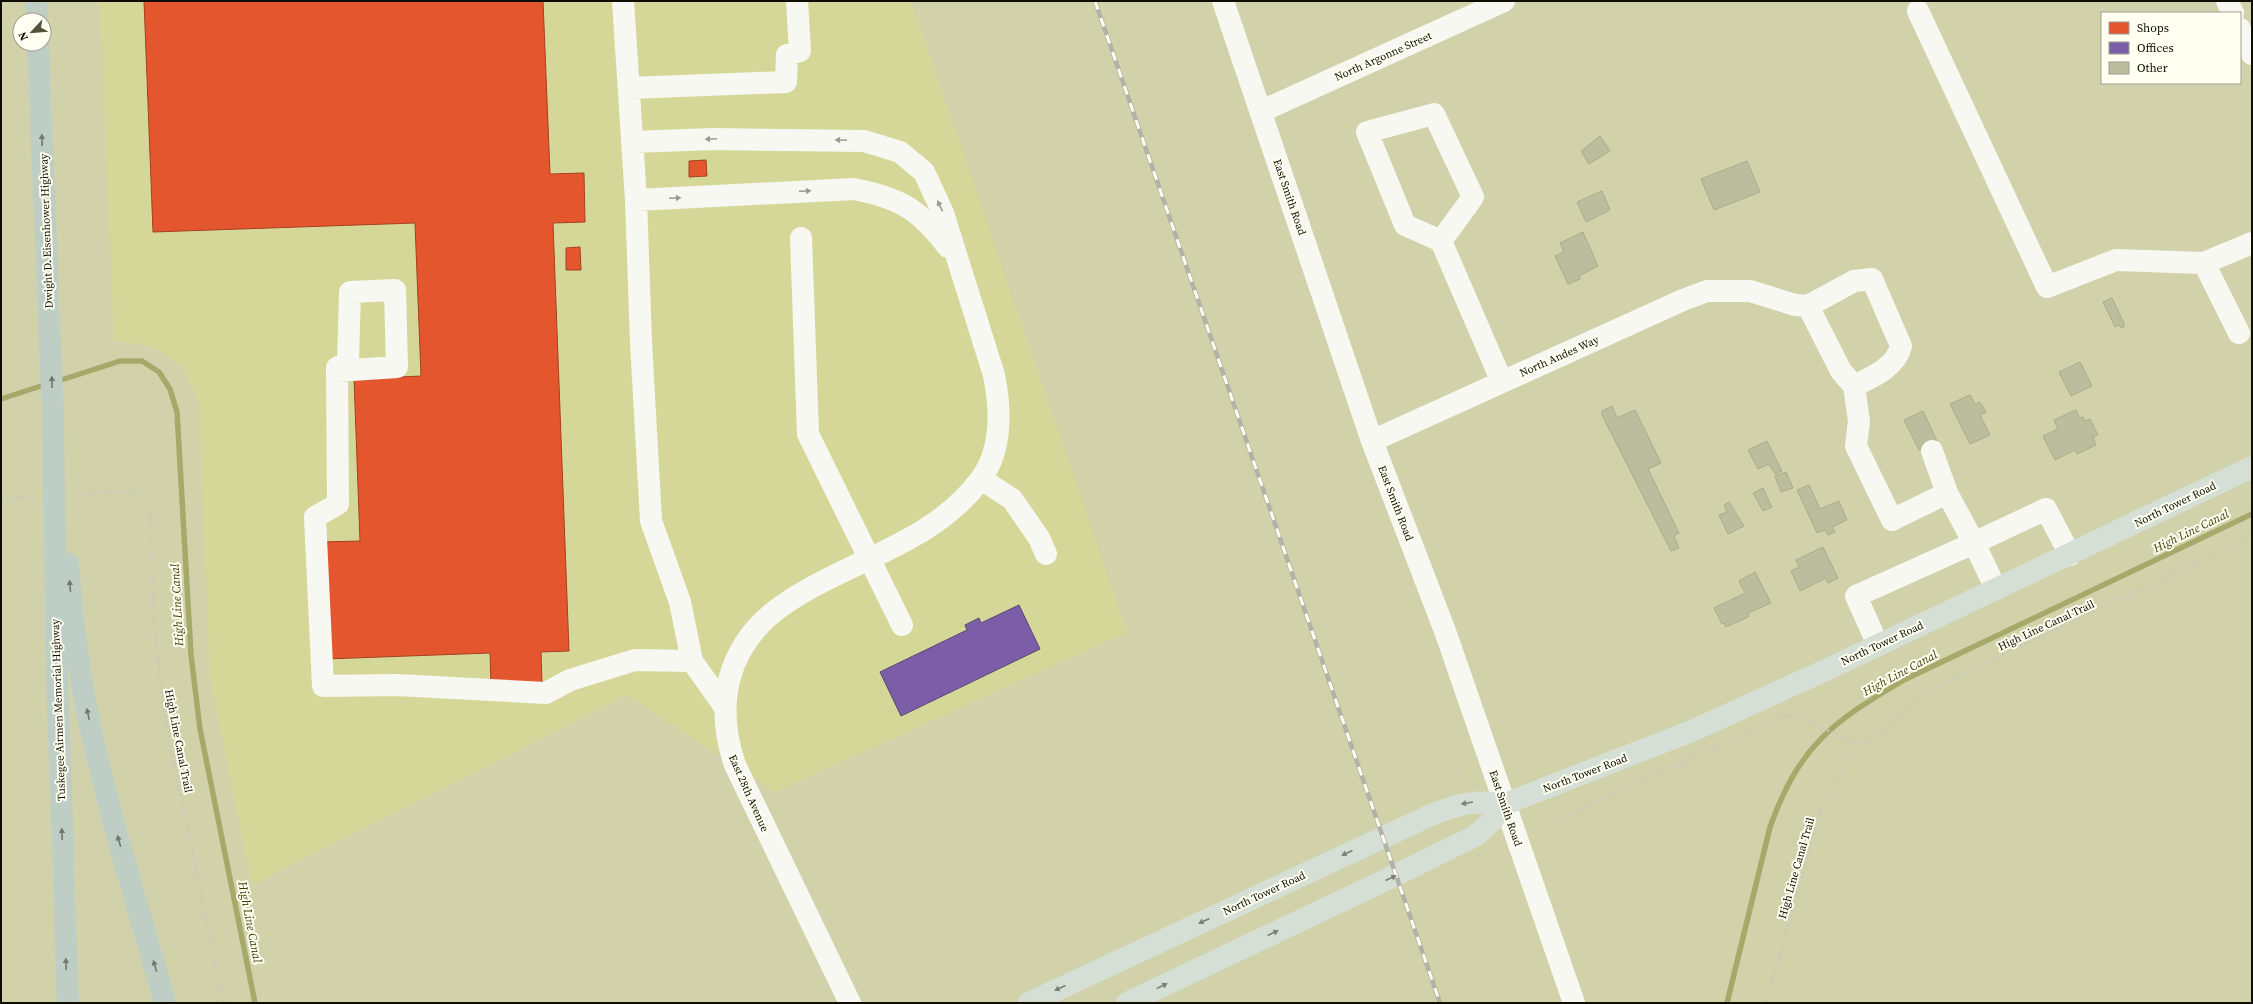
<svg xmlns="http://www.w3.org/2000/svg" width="2253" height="1004" font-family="'Source Serif 4',serif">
<rect width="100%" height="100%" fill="#d1d2aa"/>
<!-- built -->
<path fill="#d5d798" d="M100,1H911L1127,632L775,792L627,695L252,885L210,678L199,400L181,365L155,348L114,340Z"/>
<!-- shops -->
<path fill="#e4572e" stroke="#a44120" d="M144,1H543L550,174L584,173L585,222L553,223L569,651L541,652L542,683L491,685L490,653L326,659L322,542L360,541L354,379L421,376L415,223L153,232Z
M706,160L707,176L689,177V161Z
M580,247L581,270H566V248Z"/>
<!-- offices -->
<path fill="#7b5ea7" stroke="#5a4675" d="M1019,605L1040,649L901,716L880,672L967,630L965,625L979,618L981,623Z"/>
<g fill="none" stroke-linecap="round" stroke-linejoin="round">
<!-- stream -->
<path stroke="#a7a96b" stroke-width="5.5" d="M55,382L120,361H142L159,372L170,389L177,412L191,655L200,729L255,1003
M1,399L47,384
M1727,1003L1770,827C1800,745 1831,723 1904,680L2252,514"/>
</g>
<!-- building -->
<path fill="#bcbd9d" stroke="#aaac8b" d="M1600,136L1610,151L1589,164L1581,151Z
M1747,161L1760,192L1714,210L1701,179Z
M1602,191L1610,210L1586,222L1577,202Z
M1583,232L1598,266L1579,276L1580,279L1568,284L1555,256L1564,252L1560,243Z
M2112,298L2124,323V327L2121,328L2119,325L2115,327L2103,302Z
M2080,362L2092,386L2071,396L2059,372Z
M1970,395L1975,404L1980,402L1986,412L1980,415L1990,435L1970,444L1950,404Z
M1612,406L1617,418L1635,410L1661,463L1648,469L1679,533L1674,536L1679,548L1671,551L1602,415V411Z
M2076,410L2080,418L2083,417L2085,421L2090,419L2098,435L2093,437L2096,445L2077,454L2075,450L2055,460L2043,436L2058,429L2054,420Z
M1923,411L1937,441L1919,450L1904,420Z
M1767,441L1782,471L1775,474L1769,464L1758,469L1748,450Z
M1786,472L1793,488L1781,492L1775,476Z
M1809,485L1820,509L1839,501L1847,520L1832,527L1835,532L1828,535L1825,530L1817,533L1797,490Z
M1763,488L1772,507L1763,511L1753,493Z
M1729,502L1744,526L1728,534L1719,515L1727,512L1724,505Z
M1823,547L1838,578L1828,583L1826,578L1800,591L1791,571L1799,567L1796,560Z
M1755,572L1771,603L1748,613L1749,616L1746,618L1726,627L1724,623L1722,624L1714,608L1745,593L1739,581Z"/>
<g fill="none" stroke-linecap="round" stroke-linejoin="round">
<!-- path -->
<path stroke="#c8c8bd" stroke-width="2.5" stroke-dasharray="2 3" stroke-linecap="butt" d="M74,495L125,492L137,495L147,504L151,521L154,618L159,675L169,741L224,1003
M1,499L35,497
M1455,769L1460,786
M1558,820L1778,718L1793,715L1847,739L1857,743L1867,742L1880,736L1912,704L1942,684L2252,536
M1480,854L1482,862
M1766,1003L1822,806L1857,743"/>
<!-- minor -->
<path stroke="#f8f8f2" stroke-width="22" d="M623,1L636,200L641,342L651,521L680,602L692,661L724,706
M1223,1L1372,441L1445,631L1574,1003
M2227,1L2233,13
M1918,11L2047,287L2116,260L2204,263L2252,243
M2240,29L2252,54
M629,88L786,82L787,55L800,51L797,1
M1262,111L1504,1
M633,142L713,139L864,141L900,152L924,172L943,213L994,375C1001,410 1003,450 980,480C933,544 846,561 783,605C727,644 714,703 735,765L850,1003
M636,200L854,189C900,198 919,209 948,247
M801,238L808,434L902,625
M1441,241L1473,197L1434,114L1367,132L1405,225L1441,241L1502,382
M2204,263L2239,333
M1808,306L1841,371L1854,386
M337,371L397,367L395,290L350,292L348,362L337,368V371L338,504L315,517L323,686L397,685L546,693L570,680L635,660L692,661
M1372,441L1683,300L1707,291H1750L1795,305L1808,306L1854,281L1872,279L1901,346C1896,367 1873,377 1854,386L1859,421L1856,446L1892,520L1947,493L1974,543L2046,509L2070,555
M1932,451L1947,493
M981,479L1012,499L1039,538L1046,554
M1878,645L1856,596L1974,543L1996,589"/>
<!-- major -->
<path stroke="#d5dfd6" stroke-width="22" d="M1029,1003L1431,815C1461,803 1473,800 1505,804
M1127,1003L1396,875L1475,836L1490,823L1505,804L1694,730L1828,669L2252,467"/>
<!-- highway -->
<path stroke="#becec4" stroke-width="22" d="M36,1L37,20
M38,44L53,418L56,644L68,1003
M68,564C72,613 77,662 87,711C107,810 138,906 165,1003"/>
<defs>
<path id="rail" d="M1095,1L1440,1003"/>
</defs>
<!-- rail casing -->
<use href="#rail" stroke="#b2b2a8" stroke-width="4.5"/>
<!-- rail -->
<use href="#rail" stroke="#fefff1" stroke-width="3" stroke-dasharray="9" stroke-linecap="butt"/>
</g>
<!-- one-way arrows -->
<defs><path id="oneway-solid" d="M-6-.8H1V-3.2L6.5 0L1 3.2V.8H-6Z"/></defs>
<g fill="#9a9a91">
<use href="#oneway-solid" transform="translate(711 139) rotate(178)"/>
<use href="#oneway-solid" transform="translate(841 140) rotate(-178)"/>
<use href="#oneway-solid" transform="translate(805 191) rotate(-3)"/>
<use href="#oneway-solid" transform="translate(675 198) rotate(-3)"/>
<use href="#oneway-solid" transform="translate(940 206) rotate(-115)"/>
</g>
<g fill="#6f776c">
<use href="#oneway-solid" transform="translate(42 140) rotate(-92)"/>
<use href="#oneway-solid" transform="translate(52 382) rotate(-92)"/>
<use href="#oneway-solid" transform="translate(70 586) rotate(-95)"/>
<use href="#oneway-solid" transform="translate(88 714) rotate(-102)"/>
<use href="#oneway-solid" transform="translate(62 834) rotate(-92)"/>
<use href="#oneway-solid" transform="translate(119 841) rotate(-106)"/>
<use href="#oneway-solid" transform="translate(66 964) rotate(-92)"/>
<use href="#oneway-solid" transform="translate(155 966) rotate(-106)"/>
</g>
<g fill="#7b8076">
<use href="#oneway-solid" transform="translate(1467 803) rotate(170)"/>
<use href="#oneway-solid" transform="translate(1347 853) rotate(155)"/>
<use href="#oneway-solid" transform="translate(1391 878) rotate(-25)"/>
<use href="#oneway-solid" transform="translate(1204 921) rotate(155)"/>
<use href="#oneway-solid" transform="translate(1273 933) rotate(-25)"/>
<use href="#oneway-solid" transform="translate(1162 986) rotate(-26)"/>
<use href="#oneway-solid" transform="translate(1060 988) rotate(155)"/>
</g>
<g text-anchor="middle" stroke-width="4" stroke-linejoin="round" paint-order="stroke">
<!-- street labels -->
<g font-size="11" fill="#0e0d00" stroke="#fefff1">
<text transform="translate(1383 56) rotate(-24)" y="4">North Argonne Street</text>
<text transform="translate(1290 197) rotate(71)" y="4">East Smith Road</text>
<text transform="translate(46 231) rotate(-92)" y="4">Dwight D. Eisenhower Highway</text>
<text transform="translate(1559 356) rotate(-24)" y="4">North Andes Way</text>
<text transform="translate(1396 503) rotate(69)" y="4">East Smith Road</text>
<text transform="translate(2175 504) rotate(-26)" y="4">North Tower Road</text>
<text transform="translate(2046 625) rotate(-25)" y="4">High Line Canal Trail</text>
<text transform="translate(1882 643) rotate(-25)" y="4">North Tower Road</text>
<text transform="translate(58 710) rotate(-92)" y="4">Tuskegee Airmen Memorial Highway</text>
<text transform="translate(179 741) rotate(79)" y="4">High Line Canal Trail</text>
<text transform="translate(1585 773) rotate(-21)" y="4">North Tower Road</text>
<text transform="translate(749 793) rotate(66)" y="4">East 28th Avenue</text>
<text transform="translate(1506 808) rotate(71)" y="4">East Smith Road</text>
<text transform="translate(1796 868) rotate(-74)" y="4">High Line Canal Trail</text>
<text transform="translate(1264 893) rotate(-25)" y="4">North Tower Road</text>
</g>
<!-- water labels -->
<g font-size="12" font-style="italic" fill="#3f4006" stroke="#fefff1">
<text transform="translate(2191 531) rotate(-26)" y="4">High Line Canal</text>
<text transform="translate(177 605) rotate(-93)" y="4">High Line Canal</text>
<text transform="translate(1900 673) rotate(-28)" y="4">High Line Canal</text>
<text transform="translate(250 922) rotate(79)" y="4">High Line Canal</text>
</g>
</g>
<!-- border -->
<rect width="2253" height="1004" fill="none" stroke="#0e0d00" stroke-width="4"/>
<!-- legend -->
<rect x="2101" y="12" width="140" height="72" fill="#fefff1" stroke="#9e9e91"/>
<rect x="2109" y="22" width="20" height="12" fill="#e4572e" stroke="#9e9e91"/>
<text x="2137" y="32" font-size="12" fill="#0e0d00">Shops</text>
<rect x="2109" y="42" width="20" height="12" fill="#7b5ea7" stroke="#9e9e91"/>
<text x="2137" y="52" font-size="12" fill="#0e0d00">Offices</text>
<rect x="2109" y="62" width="20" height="12" fill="#bcbd9d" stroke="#9e9e91"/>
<text x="2137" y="72" font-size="12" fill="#0e0d00">Other</text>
<!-- north arrow -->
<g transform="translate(32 32) rotate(244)"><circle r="19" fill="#fefff1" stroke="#9e9e91"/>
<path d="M0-3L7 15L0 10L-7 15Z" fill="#52523b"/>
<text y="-6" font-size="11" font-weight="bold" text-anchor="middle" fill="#0e0d00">N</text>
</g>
</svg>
